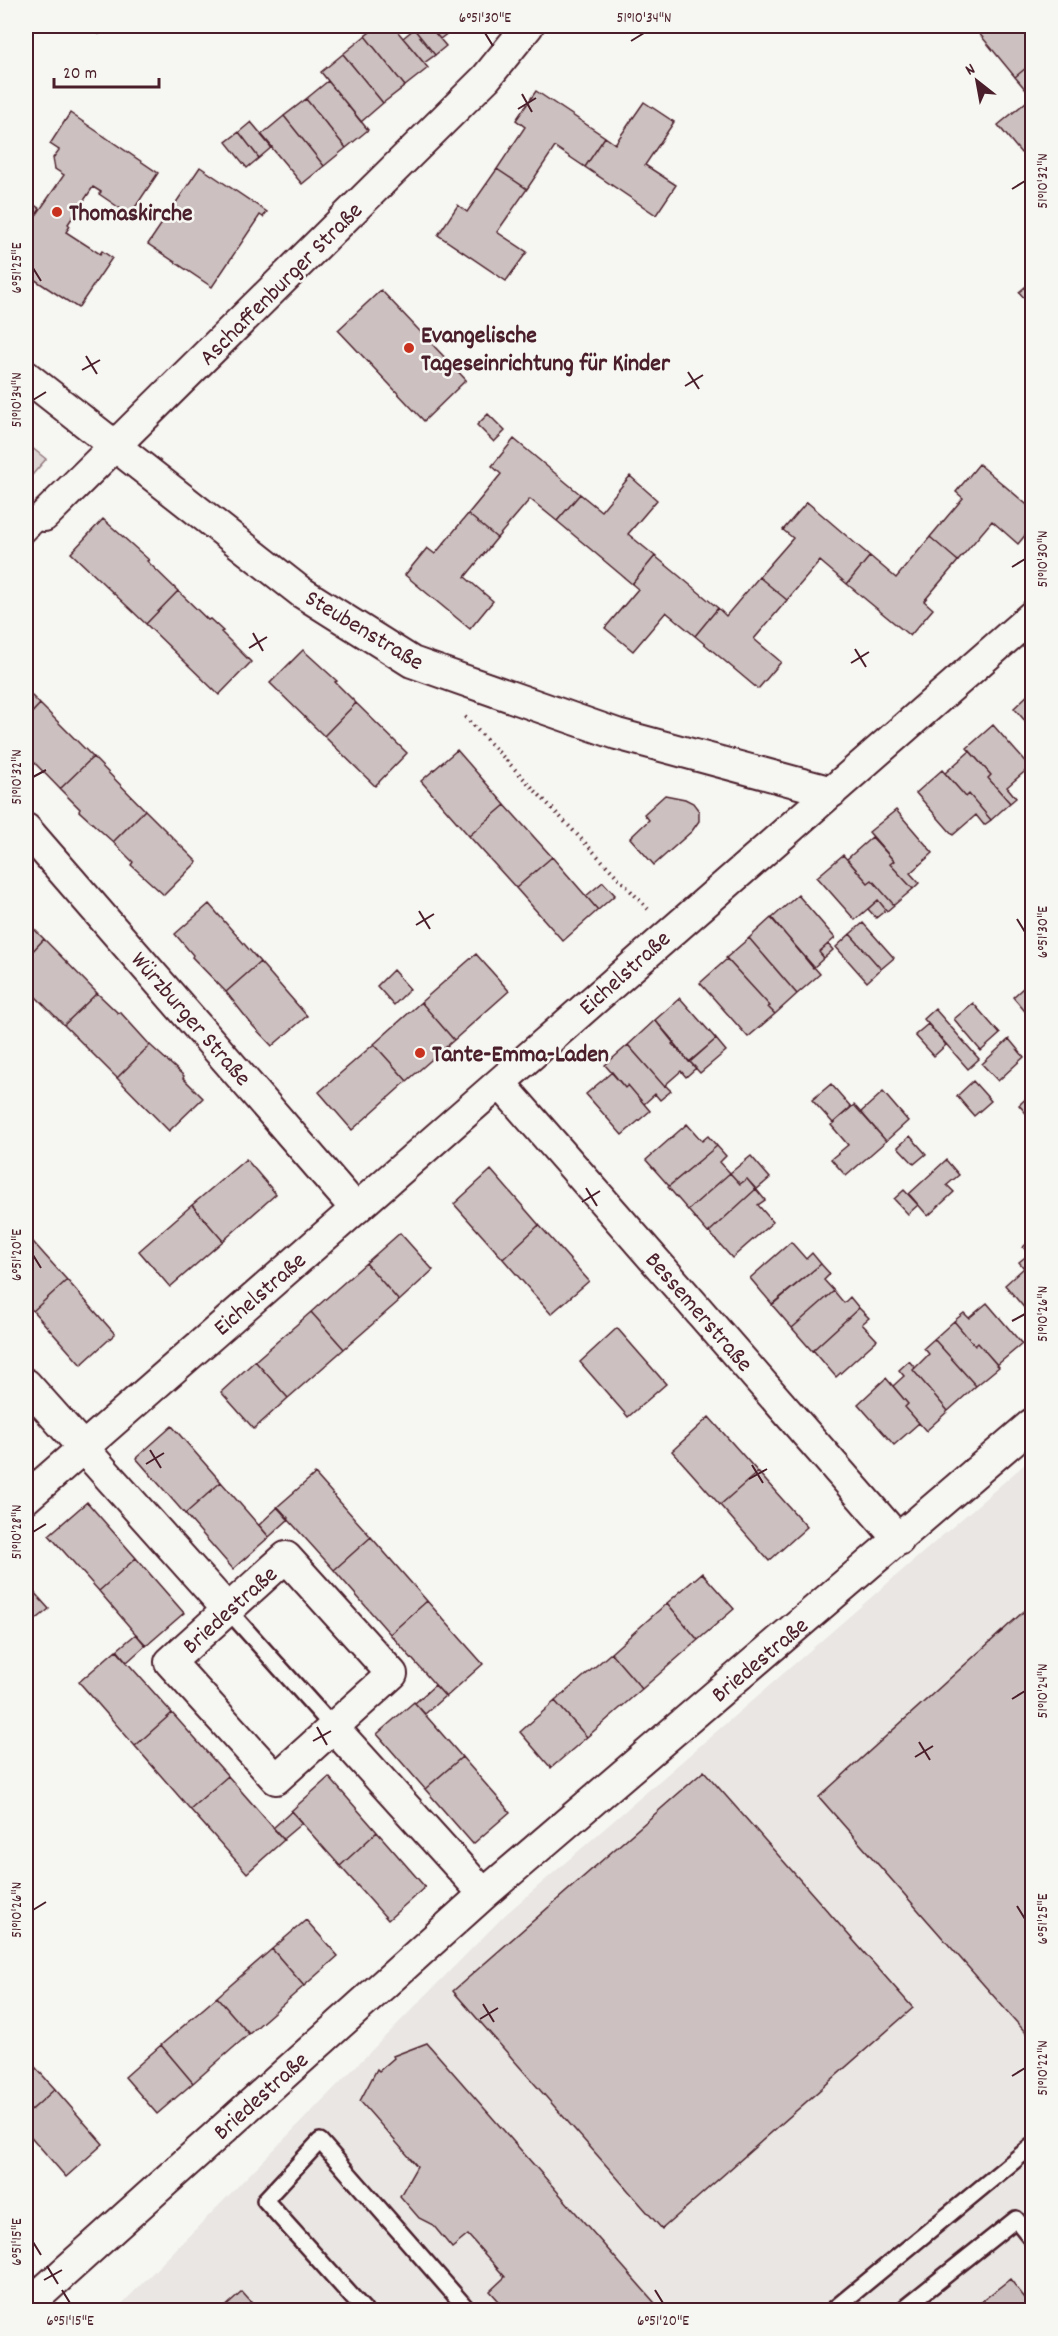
<svg xmlns="http://www.w3.org/2000/svg" width="1058" height="2336" font-family="Dekko,sans-serif">
<rect width="100%" height="100%" fill="#f6f6f2"/>
<filter id="ink" filterUnits="userSpaceOnUse"><feTurbulence type="fractalNoise" baseFrequency=".0167" numOctaves="2"/><feDisplacementMap in="SourceGraphic" scale="12" xChannelSelector="R" yChannelSelector="G"/><feConvolveMatrix kernelMatrix="1 2 1 2 8 2 1 2 1" color-interpolation-filters="sRGB"/></filter>
<g filter="url(#ink)">
<!-- built -->
<path fill="#e9e6e3" d="M1032,1458V2310H116L505,1915Z"/>
<!-- green -->
<path fill="#ddd6d5" stroke="#947a80" stroke-width="1.5" d="M26,443L46,459L26,482Z"/>
<!-- building -->
<path fill="#ccc1c0" stroke="#4a1f2b" stroke-width="1.5" d="M83,26H100L104,27L99,34Z
M378,26H393L428,68L405,86L365,36Z
M418,26H429L446,46L435,55L414,29Z
M429,26H457L440,39Z
M973,26H1032V63L1015,77Z
M414,29L435,55L424,63L403,38Z
M365,36L405,86L383,103L343,54Z
M343,54L383,103L361,122L321,72Z
M1032,63V143L1021,153L998,125L1032,97L1015,77Z
M328,81L368,130L346,148L306,99Z
M536,91L605,137L585,167L555,147L527,189L497,169L525,127L516,120Z
M306,99L346,148L324,166L284,116Z
M644,102L674,122L645,165L676,185L656,215L585,167L605,137L615,144Z
M70,113L158,173L130,215L99,194L101,192L93,187L68,224L70,226L66,232L100,254L102,251L112,258L78,308L26,274V230L64,175L55,169L53,158L59,150L50,144Z
M284,116L324,166L302,184L261,135Z
M251,122L272,147L259,158L239,132Z
M239,132L259,158L247,168L226,142Z
M200,167L267,212L263,217L260,215L212,287L148,244Z
M497,169L527,189L497,232L527,252L506,281L438,235L458,205L467,212Z
M26,199L40,209L26,230Z
M1032,281V308L1019,292Z
M381,290L466,380L424,421L338,330Z
M488,414L505,431L494,442L477,425Z
M514,439L580,494L557,521L530,499L497,538L468,514L501,474L492,466Z
M979,464L1032,509V527L1018,544L992,521L958,561L930,537L963,498L956,492Z
M630,476L657,500L628,534L655,556L632,584L557,521L580,494L601,511Z
M807,502L870,556L847,584L820,561L787,600L759,577L793,538L783,530Z
M468,514L497,538L465,577L493,601L470,629L405,575L427,548L435,554Z
M103,519L149,560L147,561L178,591L146,624L71,553Z
M930,537L958,561L924,601L933,609L910,636L847,584L870,556L896,578Z
M655,556L718,608L695,636L666,612L633,651L605,628L638,589L632,584Z
M759,577L787,600L754,639L781,662L758,689L695,636L718,608L726,616Z
M178,591L208,620L210,619L223,631L221,632L251,662L219,695L146,624Z
M303,650L337,681L335,682L356,703L324,736L270,683Z
M26,690L40,704L26,719Z
M1032,691V729L1014,708Z
M356,703L407,753L375,786L324,736Z
M40,704L93,757L60,789L26,754V719Z
M993,725L1030,767L1007,787L1016,798L1010,803L988,778L991,775L967,748Z
M457,750L505,805L469,836L421,781Z
M970,751L991,775L988,778L1010,803L991,820L969,794L966,797L945,773Z
M93,757L145,810L113,842L79,811L80,809L60,789Z
M942,770L966,797L969,794L991,820L984,825L976,815L953,835L916,793Z
M665,795L685,799L693,803L699,811V821L692,831L654,865L630,838L649,820L644,814Z
M505,805L552,857L516,888L469,836Z
M145,810L197,862L164,895L131,865L133,862L113,842Z
M896,810L933,853L910,873L919,883L913,889L890,864L894,861L869,832Z
M872,837L894,861L890,864L913,889L894,905L872,880L868,883L847,859Z
M843,855L868,883L872,880L894,905L887,911L878,900L855,920L817,877Z
M552,857L598,910L563,941L516,888Z
M603,882L615,895L598,910L586,896Z
M798,895L835,938L819,952L824,958L813,968L772,918Z
M878,900L886,910L876,918L868,909Z
M209,904L260,962L226,992L192,957L193,955L175,934Z
M771,918L820,974L797,994L749,938Z
M26,921L44,939L26,958Z
M863,923L894,958L881,969L850,934Z
M850,934L881,969L867,982L836,947Z
M749,938L797,994L775,1014L768,1007L770,1006L726,958Z
M44,939L97,993L64,1025L26,987V958Z
M828,944L833,950L824,958L819,952Z
M476,954L509,991L454,1040L421,1002Z
M727,959L770,1006L768,1007L775,1014L748,1037L700,983Z
M260,962L307,1016L272,1046L253,1026L226,992Z
M393,970L410,989L394,1005L377,986Z
M1032,980V1013L1029,1016L1013,997Z
M97,993L118,1013L120,1012L150,1045L117,1078L64,1025Z
M680,998L716,1039L689,1062L655,1020Z
M421,1002L454,1040L407,1081L374,1044Z
M973,1003L1000,1034L981,1051L954,1019Z
M935,1009L979,1059L968,1069L924,1019Z
M655,1020L674,1042L672,1044L696,1068L686,1077L681,1071L664,1086L628,1045Z
M928,1024L946,1045L934,1056L915,1035Z
M716,1039L726,1051L700,1073L690,1062Z
M1009,1039L1024,1057L998,1081L982,1064Z
M374,1044L407,1081L352,1130L319,1092Z
M150,1045L184,1076L183,1078L203,1098L169,1131L117,1078Z
M628,1045L664,1086L665,1085L671,1091L660,1100L655,1094L644,1104L628,1085L625,1088L605,1065Z
M612,1072L625,1088L628,1085L650,1111L622,1135L586,1094Z
M973,1081L991,1101L974,1116L957,1096Z
M831,1084L851,1107L833,1123L812,1100Z
M883,1092L908,1121L886,1141L861,1112Z
M1032,1093V1116L1030,1118L1019,1105Z
M854,1105L886,1141L846,1176L831,1159L848,1145L831,1125Z
M687,1124L702,1141L708,1136L717,1146L669,1186L646,1160Z
M910,1136L926,1154L914,1164L898,1147Z
M717,1146L726,1156L720,1162L730,1173L688,1210L668,1187Z
M751,1156L770,1178L756,1190L747,1179L740,1184L730,1173Z
M246,1159L276,1194L223,1241L192,1205Z
M946,1160L959,1175L947,1185L954,1192L928,1216L909,1194Z
M491,1170L539,1225L503,1259L454,1204Z
M730,1173L740,1184L747,1179L756,1189L708,1233L688,1210Z
M756,1189L765,1200L758,1205L773,1222L732,1258L709,1232Z
M904,1190L918,1205L908,1214L894,1199Z
M192,1205L223,1241L170,1287L139,1251Z
M539,1225L589,1281L551,1314L503,1259Z
M400,1233L433,1270L399,1301L366,1263Z
M26,1234L67,1280L33,1311L26,1304Z
M1032,1239V1258L1023,1247Z
M791,1242L806,1259L812,1253L821,1264L772,1304L750,1278Z
M1029,1254L1032,1258V1317L1005,1285L1024,1268L1019,1262Z
M366,1263L399,1301L344,1349L311,1312Z
M821,1264L830,1274L824,1280L834,1291L792,1328L772,1305Z
M67,1280L115,1334L81,1365L33,1311Z
M834,1291L844,1303L850,1297L859,1308L812,1351L792,1328Z
M987,1303L1022,1344L997,1365L978,1343L975,1346L954,1321L964,1313L969,1318Z
M859,1308L869,1318L862,1324L877,1340L836,1377L813,1350Z
M311,1312L344,1349L288,1398L255,1361Z
M954,1321L975,1346L978,1343L999,1367L976,1386L934,1339Z
M617,1328L666,1384L628,1417L580,1362Z
M934,1339L976,1386L948,1411L913,1370L929,1354L924,1348Z
M255,1361L288,1398L254,1429L221,1392Z
M909,1361L915,1368L913,1370L948,1411L926,1431L905,1407L908,1404L893,1386L904,1376L899,1370Z
M886,1378L908,1404L905,1407L919,1423L894,1445L858,1404Z
M709,1417L758,1472L720,1505L672,1451Z
M172,1426L221,1482L185,1514L136,1458Z
M758,1472L807,1527L769,1561L720,1505Z
M315,1474L371,1537L334,1570L277,1507Z
M221,1482L269,1537L233,1569L185,1514Z
M87,1502L136,1558L99,1591L49,1535Z
M278,1507L289,1519L269,1537L259,1525Z
M371,1537L427,1601L390,1634L334,1570Z
M136,1558L184,1613L146,1646L99,1591Z
M702,1573L734,1609L698,1640L667,1603Z
M32,1590L49,1609L33,1622L26,1614V1596Z
M427,1601L483,1664L446,1697L390,1634Z
M667,1603L698,1640L642,1689L611,1653Z
M1032,1604V2027L1026,2033L819,1797Z
M26,1614L33,1622L26,1629Z
M136,1634L146,1645L127,1662L117,1650Z
M116,1650L172,1713L135,1746L79,1682Z
M611,1653L642,1689L587,1737L555,1701Z
M435,1685L445,1696L425,1714L415,1703Z
M555,1701L587,1737L551,1768L520,1732Z
M414,1702L462,1757L425,1789L377,1734Z
M172,1713L228,1776L190,1809L135,1746Z
M462,1757L510,1812L473,1844L425,1789Z
M704,1771L913,2008L662,2229L453,1991Z
M228,1776L284,1840L247,1873L190,1809Z
M329,1777L377,1832L340,1866L291,1811Z
M292,1811L302,1823L283,1839L273,1828Z
M377,1832L425,1887L388,1920L340,1866Z
M306,1920L338,1956L304,1986L272,1949Z
M272,1949L304,1986L249,2034L217,1997Z
M217,1997L249,2034L193,2083L161,2045Z
M427,2043L661,2310H507L490,2291L505,2277L468,2235L452,2248L433,2225L419,2218L400,2196L417,2166L360,2101L377,2069L379,2071L394,2058L393,2056Z
M161,2045L193,2083L157,2114L125,2077Z
M26,2057L55,2089L26,2115Z
M55,2089L103,2144L66,2177L26,2131V2115Z
M1010,2279L1032,2307V2310H971Z
M242,2292L258,2310H222Z"/>
<g fill="none" stroke-linecap="round" stroke-linejoin="round">
<defs>
<path id="service" d="M26,534L44,516
M228,1610L333,1727
M364,2310L265,2200L320,2141L468,2310
M833,2310L1032,2146
M902,2310L1016,2219L1032,2239"/>
<path id="minor" d="M26,376L301,592L412,662L617,734L832,792
M44,516L486,78L528,26
M26,829L356,1209
M500,1083L899,1540
M26,1384L228,1610
M26,1498C360,1202 697,910 1032,616
M286,1557L392,1674L276,1779L170,1662Z
M333,1727L484,1894
M37,2297L484,1894L1032,1424"/>
</defs>
<!-- service casing -->
<use href="#service" stroke="#4a1f2b" stroke-width="20"/>
<!-- minor casing -->
<use href="#minor" stroke="#4a1f2b" stroke-width="34"/>
<!-- path -->
<path stroke="#4a1f2b" stroke-width="4" stroke-dasharray="1.5 4.5" stroke-linecap="butt" d="M465,717L648,909"/>
<!-- service -->
<use href="#service" stroke="#f6f6f2" stroke-width="15"/>
<!-- minor -->
<use href="#minor" stroke="#f6f6f2" stroke-width="30"/>
</g>
</g>
<!-- ticks -->
<path fill="none" stroke="#4a1f2b" stroke-width="2" d="M485,33L493,46M631,41L644,33M522,94L532,112M518,109L536,98M1012,189L1025,181M33,268L41,281M86,356L97,374M82,370L100,360M688,372L699,389M685,386L703,375M33,400L46,392M1012,567L1025,559M253,633L263,651M249,648L267,637M855,649L866,667M851,663L869,652M33,777L46,770M419,911L430,929M1017,919L1025,932M416,925L434,914M586,1188L597,1206M582,1202L600,1191M33,1255L41,1268M1012,1321L1025,1314M150,1450L161,1468M146,1464L164,1453M752,1465L763,1483M749,1479L767,1469M33,1532L46,1524M1012,1699L1025,1691M317,1727L327,1745M313,1741L331,1731M919,1742L930,1760M915,1757L933,1746M1017,1906L1025,1919M33,1910L46,1902M483,2004L494,2022M480,2019L498,2008M1012,2076L1025,2068M33,2242L41,2255M47,2266L58,2284M44,2280L62,2270M62,2290L70,2303M655,2290L663,2303"/>
<!-- markers -->
<g fill="#c8321e" stroke="#f6f6f2" stroke-width="2">
<circle cx="57" cy="212" r="6"/>
<circle cx="409" cy="348" r="6"/>
<circle cx="420" cy="1053" r="6"/>
</g>
<g text-anchor="middle" stroke-width="5" stroke-linejoin="round" paint-order="stroke">
<!-- poi labels -->
<g font-size="24" font-weight="bold" fill="#4a1f2b" stroke="#f6f6f2" text-anchor="start">
<text x="69" y="220">Thomaskirche</text>
<text x="421" y="342">Evangelische<tspan x="421" dy="28">Tageseinrichtung für Kinder</tspan></text>
<text x="432" y="1061">Tante-Emma-Laden</text>
</g>
<!-- street labels -->
<g font-size="24" fill="#4a1f2b" stroke="#f6f6f2">
<text transform="translate(280 283) rotate(-45)" y="8">Aschaffenburger Straße</text>
<text transform="translate(365 629) rotate(31)" y="8">Steubenstraße</text>
<text transform="translate(624 972) rotate(-42)" y="8">Eichelstraße</text>
<text transform="translate(192 1018) rotate(49)" y="8">Würzburger Straße</text>
<text transform="translate(259 1293) rotate(-41)" y="8">Eichelstraße</text>
<text transform="translate(700 1311) rotate(49)" y="8">Bessemerstraße</text>
<text transform="translate(229 1609) rotate(-42)" y="8">Briedestraße</text>
<text transform="translate(759 1659) rotate(-40)" y="8">Briedestraße</text>
<text transform="translate(260 2095) rotate(-42)" y="8">Briedestraße</text>
</g>
</g>
<!-- margin -->
<rect width="1058" height="2336" fill="none" stroke="#f6f6f2" stroke-width="66"/>
<!-- north arrow -->
<g transform="translate(977 81) rotate(329)" stroke="#f6f6f2" stroke-width="4.5" paint-order="stroke">
<path d="M0-4.5L10 22L0 15L-10 22Z" fill="#4a1f2b"/>
<text y="-9" font-size="16" font-weight="bold" text-anchor="middle" fill="#4a1f2b">N</text>
</g>
<!-- scale -->
<path d="M54 78v9h105v-9" fill="none" stroke="#4a1f2b" stroke-width="3"/>
<text x="63" y="78" font-size="18" fill="#4a1f2b" stroke="#f6f6f2" stroke-width="4.5" paint-order="stroke">20 m</text>
<rect x="33" y="33" width="992" height="2270" fill="none" stroke="#4a1f2b" stroke-width="2"/>
<g font-size="15" text-anchor="middle" fill="#4a1f2b">
<text x="485" y="22">6°51'30"E</text>
<text x="644" y="22">51°10'34"N</text>
<text transform="translate(1042 181) rotate(-90)" y="5">51°10'32"N</text>
<text transform="translate(16 268) rotate(-90)" y="5">6°51'25"E</text>
<text transform="translate(16 400) rotate(-90)" y="5">51°10'34"N</text>
<text transform="translate(1042 559) rotate(-90)" y="5">51°10'30"N</text>
<text transform="translate(16 777) rotate(-90)" y="5">51°10'32"N</text>
<text transform="translate(1042 932) rotate(-90)" y="5">6°51'30"E</text>
<text transform="translate(16 1255) rotate(-90)" y="5">6°51'20"E</text>
<text transform="translate(1042 1314) rotate(-90)" y="5">51°10'26"N</text>
<text transform="translate(16 1532) rotate(-90)" y="5">51°10'28"N</text>
<text transform="translate(1042 1691) rotate(-90)" y="5">51°10'24"N</text>
<text transform="translate(16 1910) rotate(-90)" y="5">51°10'26"N</text>
<text transform="translate(1042 1919) rotate(-90)" y="5">6°51'25"E</text>
<text transform="translate(1042 2068) rotate(-90)" y="5">51°10'22"N</text>
<text transform="translate(16 2242) rotate(-90)" y="5">6°51'15"E</text>
<text x="70" y="2325">6°51'15"E</text>
<text x="663" y="2325">6°51'20"E</text>
</g>
</svg>
